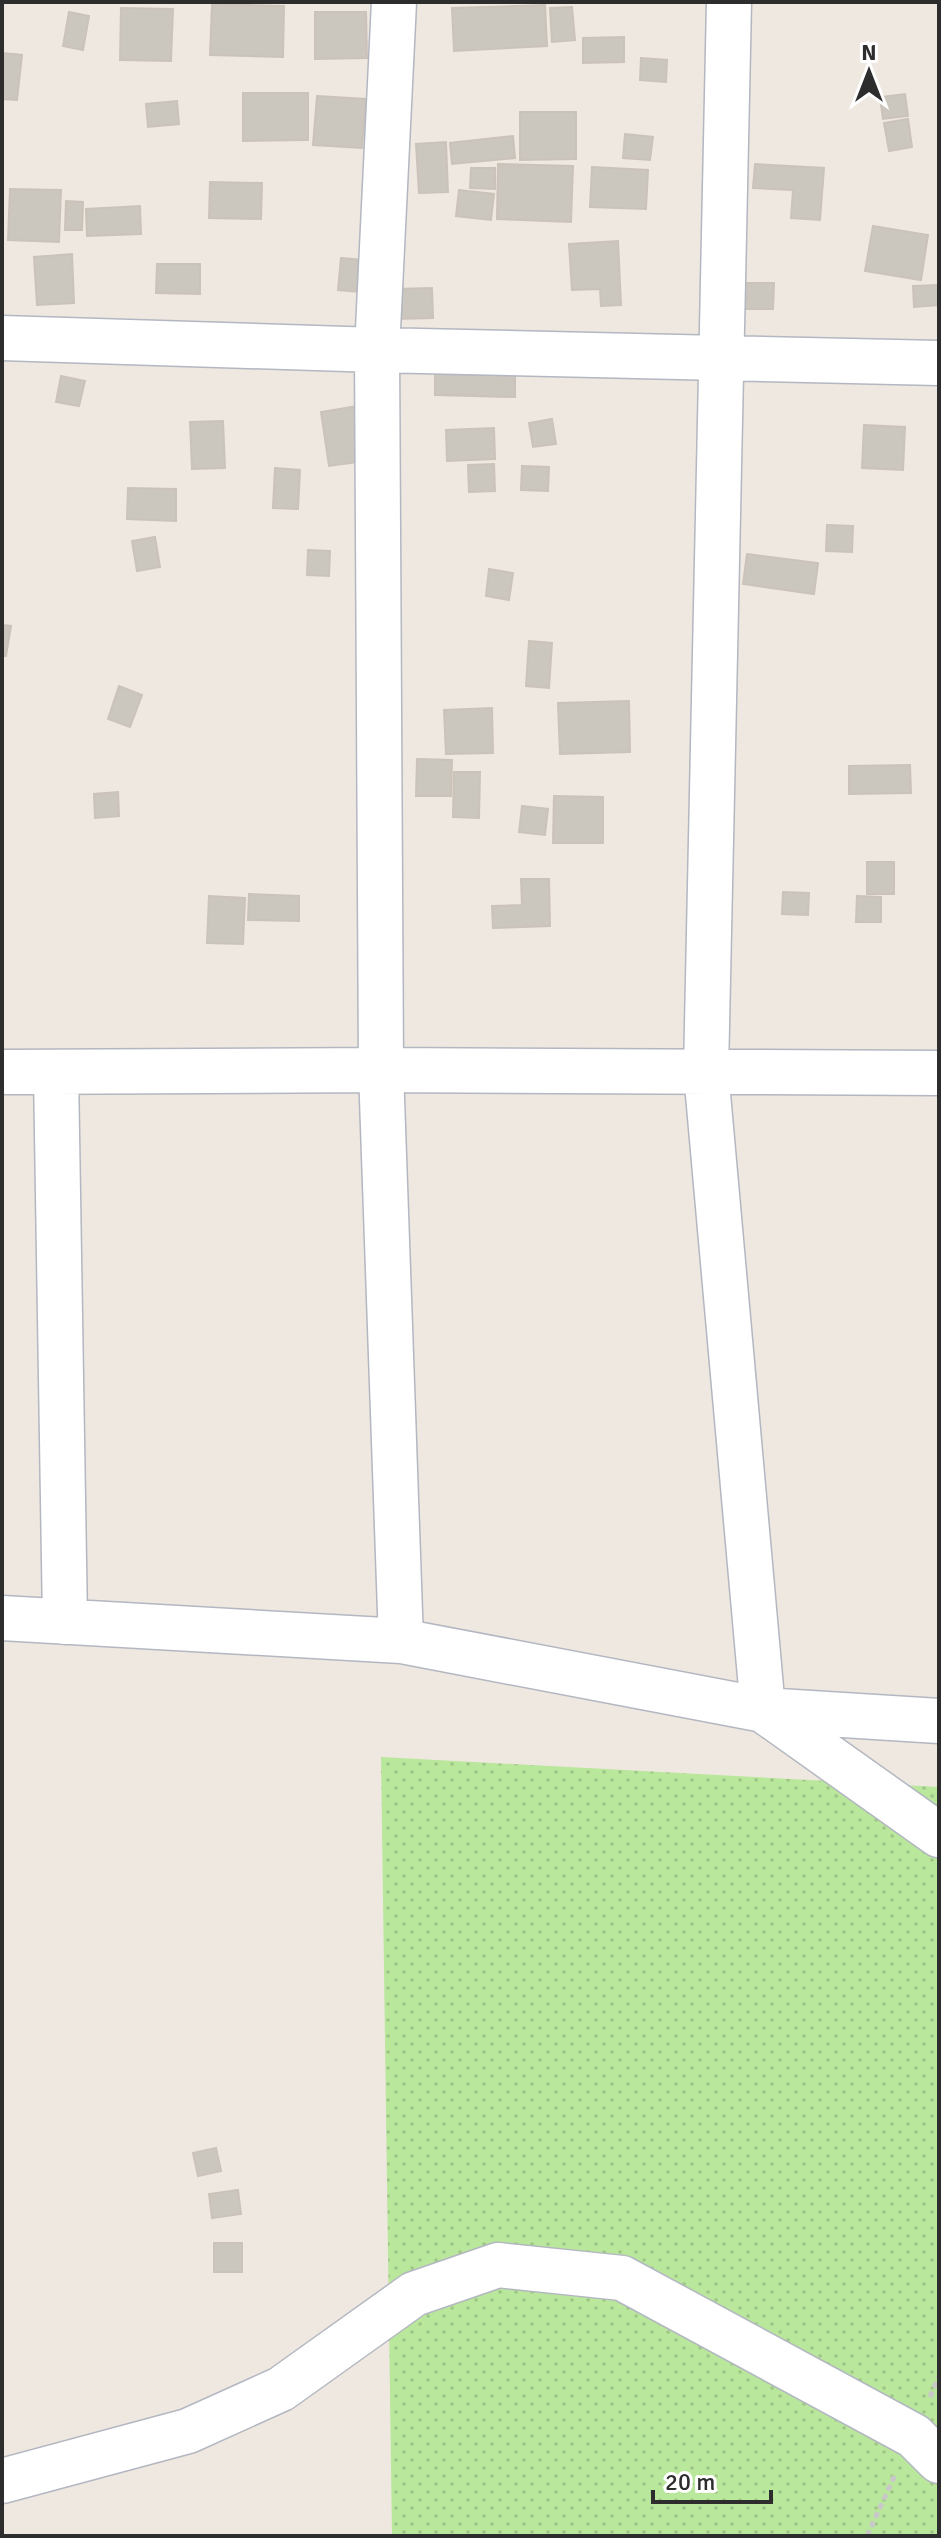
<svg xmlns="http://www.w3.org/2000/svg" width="941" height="2538" font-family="Signika,sans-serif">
<defs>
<pattern id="grass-dots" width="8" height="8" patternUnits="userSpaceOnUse" patternTransform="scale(2)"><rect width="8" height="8" fill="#b9e79b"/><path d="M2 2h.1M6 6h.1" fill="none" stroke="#9fc686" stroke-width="1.8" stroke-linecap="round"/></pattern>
</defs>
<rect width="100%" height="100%" fill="#efe8e0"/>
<!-- grass -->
<path fill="url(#grass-dots)" d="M381,1757L939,1787V2536H392Z"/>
<!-- building -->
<path fill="#cbc6be" stroke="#cbc3b9" stroke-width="2" d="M212,4L284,6L283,57L210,55Z
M545,5L547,46L454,51L452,8Z
M572,7L575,40L552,42L550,8Z
M121,8L173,9L171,61L120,60Z
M69,12L89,16L83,50L63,46Z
M315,12H366L367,58L315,59Z
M624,37V62L583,63V38Z
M2,53L22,55L17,100L2,99Z
M641,58L667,60L666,82L640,80Z
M243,93H308V140L243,141Z
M905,94L908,116L883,119L880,97Z
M317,96L366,99L362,148L313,145Z
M177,101L179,124L148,127L146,104Z
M520,112H576V159L520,160Z
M908,119L912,147L889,151L884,123Z
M625,134L653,137L650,160L623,158Z
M513,136L515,158L452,164L450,143Z
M446,142L448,192L419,193L416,144Z
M498,164L573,166L571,222L497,219Z
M755,164L824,168L820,220L791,218L793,190L753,188Z
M592,167L648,170L646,209L590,207Z
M471,168H495V189L470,188Z
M210,182L262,183L261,219L209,218Z
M10,189L61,190L59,242L8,240Z
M459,190L494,194L491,220L456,216Z
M66,201L83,202L82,230H65Z
M140,206L141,234L87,236L86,209Z
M873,226L928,235L921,280L865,271Z
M618,241L621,305L601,306L600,289L572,290L569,244Z
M72,254L74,303L37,305L34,257Z
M341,258L363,260L360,292L338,290Z
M157,264H200V294L156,293Z
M741,283H774L773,309H741Z
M939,285V305L914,307L913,286Z
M432,288L433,318L395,319L394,289Z
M435,367L515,370V397L435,395Z
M61,376L85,381L79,406L56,402Z
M358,406L366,461L329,466L321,412Z
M552,419L556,444L533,447L529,423Z
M223,421L225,468L192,469L190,422Z
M864,425L905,427L903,470L862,468Z
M494,428L495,459L447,461L446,430Z
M494,464L495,491L469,492L468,465Z
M522,466L549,467L548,491L521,490Z
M275,468L300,470L298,509L273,508Z
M128,488L176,489V521L127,519Z
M827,525L853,526L852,552L826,551Z
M155,537L160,567L137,571L132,541Z
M308,550L330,551L329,576L307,575Z
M747,554L818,563L814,594L743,584Z
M489,569L513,573L509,600L486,596Z
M2,625L11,626L6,656H2Z
M529,641L552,643L549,688L526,686Z
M119,686L142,695L130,727L108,719Z
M629,701L630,752L560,754L558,703Z
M492,708L493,753L446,754L444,710Z
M417,759L452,760L451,796H416Z
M910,765L911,793L849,794V766Z
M454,772H480L479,818L453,817Z
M118,792L119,816L95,818L94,794Z
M554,796L603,797V843H553Z
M522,806L548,809L545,835L519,832Z
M867,862H894V894H867Z
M521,879H549L550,926L493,928L492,906L522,905Z
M783,892L809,893L808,915L782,914Z
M249,894L299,896V921L248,920Z
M209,896L245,898L243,944L207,943Z
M857,896L881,897V922H856Z
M216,2148L221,2171L198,2176L193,2153Z
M238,2190L241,2214L212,2218L209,2194Z
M214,2243H242V2272H214Z"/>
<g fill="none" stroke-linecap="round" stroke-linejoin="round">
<defs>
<path id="minor" d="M394,2L377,350L381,1070L401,1641
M729,2L706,1072L763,1710L939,1835
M2,338L377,350L939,363
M2,1072L381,1070L939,1073
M56,1072L65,1622
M2,1618L401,1641L763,1710L939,1721
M2,2481L188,2431L281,2389L414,2294L498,2265L622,2278L914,2436L939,2461"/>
</defs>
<!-- minor casing -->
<use href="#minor" stroke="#b3b7c1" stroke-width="47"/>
<!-- path -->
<path stroke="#c8c8c8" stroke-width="5" stroke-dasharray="6 4" stroke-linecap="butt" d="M930,2397L939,2376
M867,2536L895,2475"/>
<!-- minor -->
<use href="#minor" stroke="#fff" stroke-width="44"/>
</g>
<!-- border -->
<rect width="941" height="2538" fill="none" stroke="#2d2d2d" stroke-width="8"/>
<!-- north arrow -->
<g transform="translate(869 72)" stroke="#ffffff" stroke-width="6" paint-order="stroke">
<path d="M0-6L14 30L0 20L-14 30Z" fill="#2d2d2d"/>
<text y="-12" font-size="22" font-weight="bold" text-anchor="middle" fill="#2d2d2d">N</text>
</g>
<!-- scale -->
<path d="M653 2490v12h118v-12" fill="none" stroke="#2d2d2d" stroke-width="4"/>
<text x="665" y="2490" font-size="24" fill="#2d2d2d" stroke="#ffffff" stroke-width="6" paint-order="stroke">20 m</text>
</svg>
